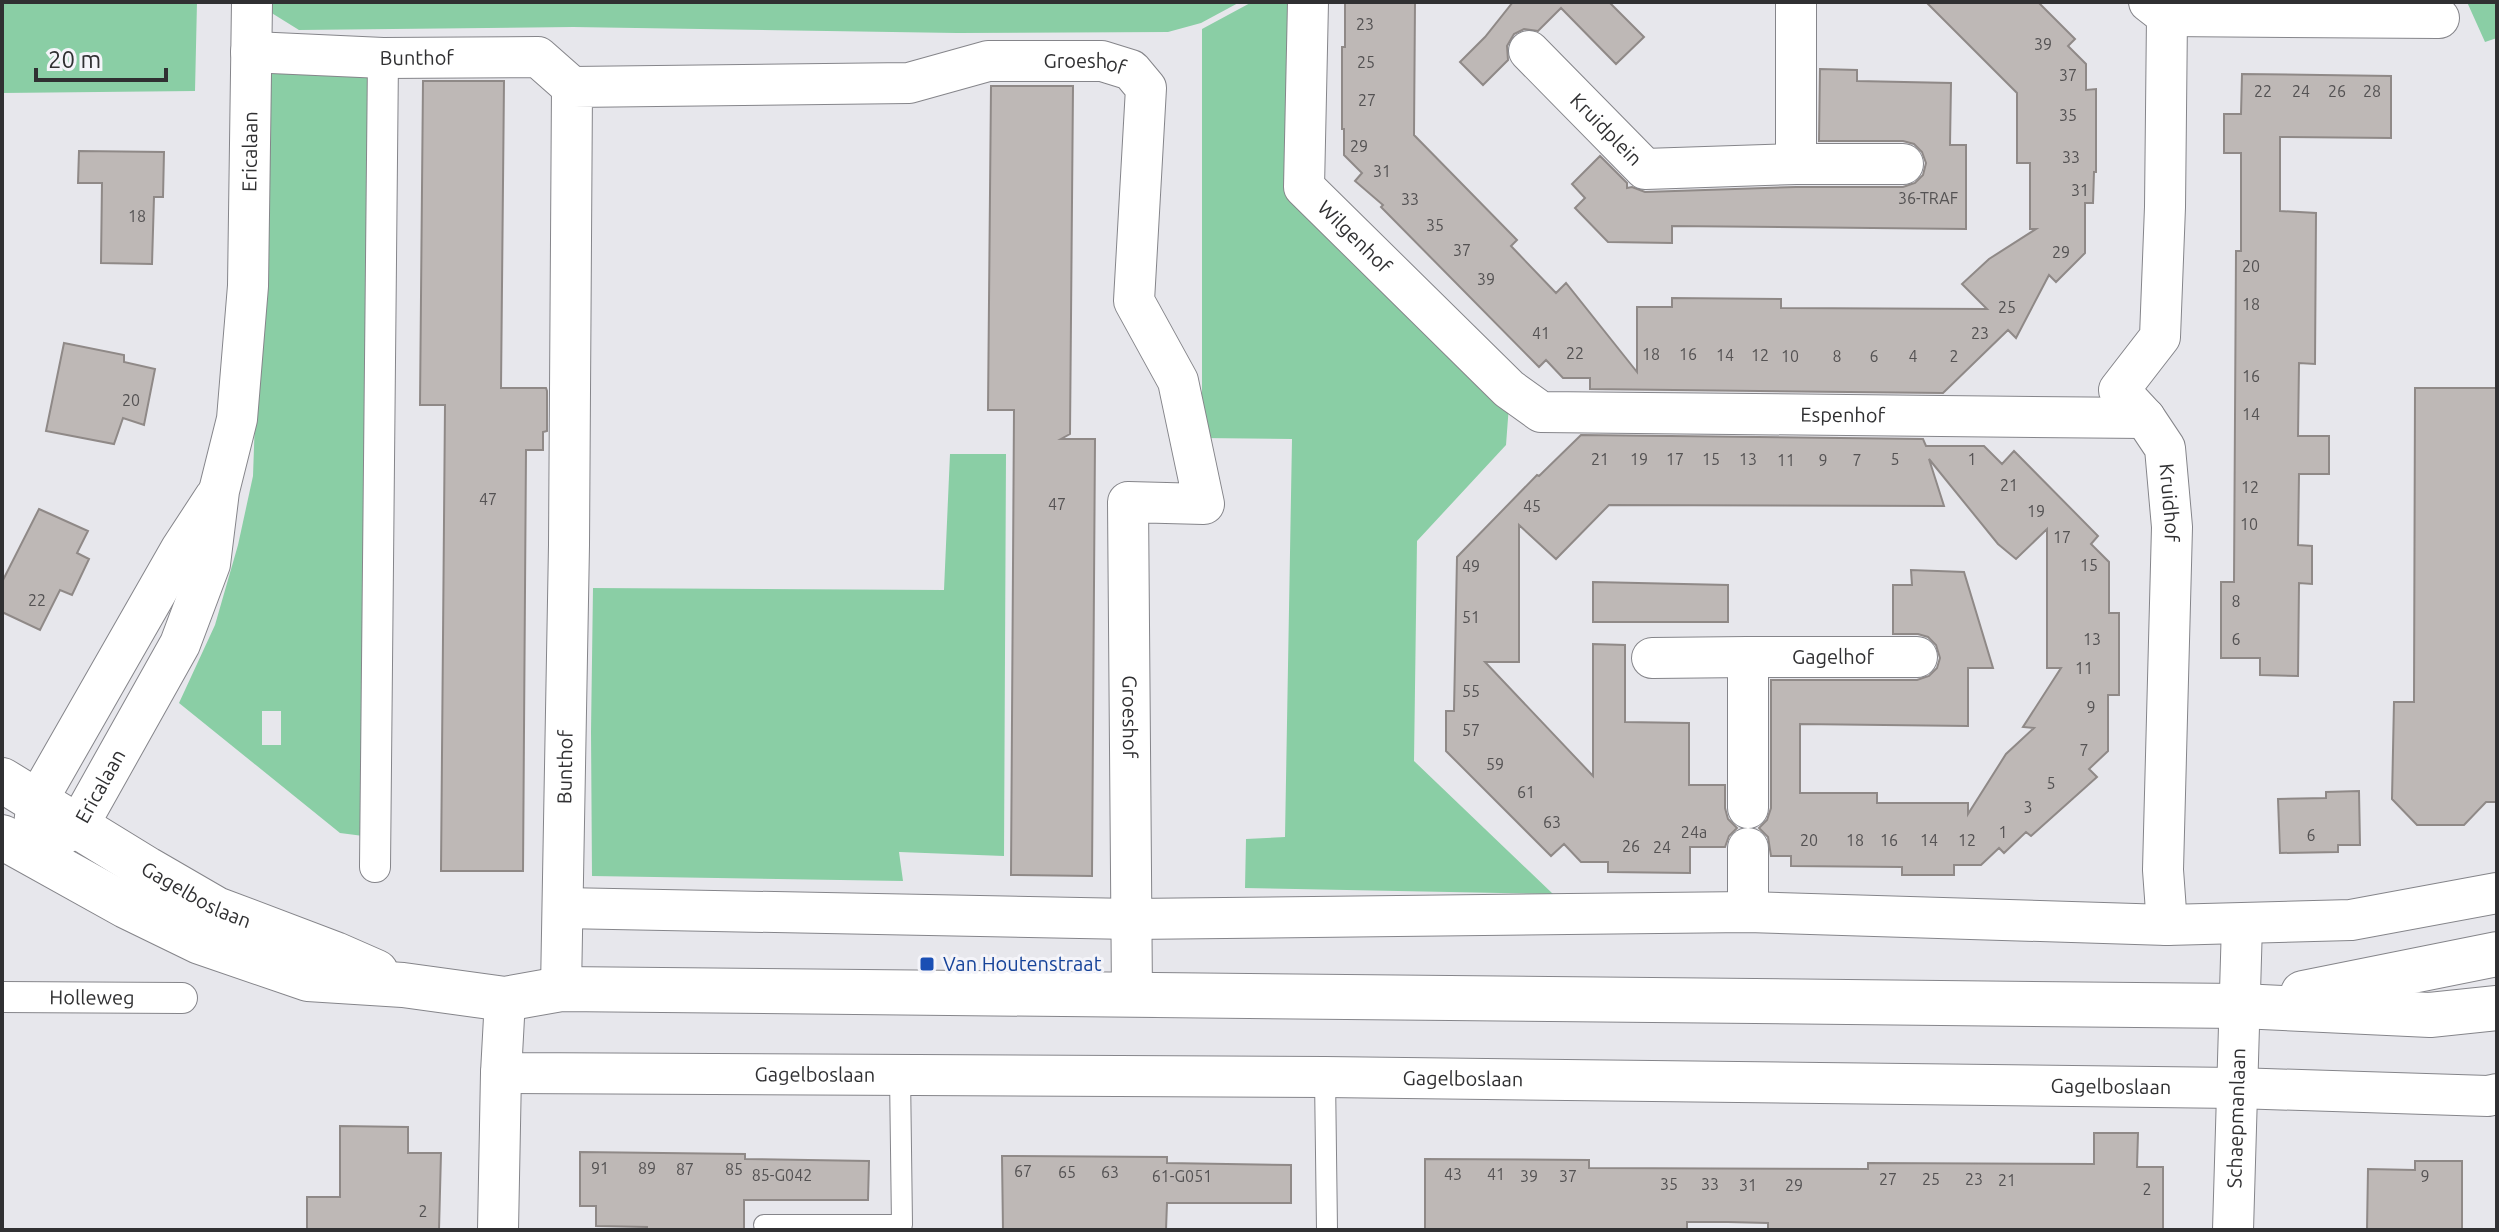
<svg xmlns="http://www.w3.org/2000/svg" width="2499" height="1232" font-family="Ubuntu,sans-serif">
<rect width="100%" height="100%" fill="#e7e7ec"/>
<!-- green -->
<path fill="#8acea5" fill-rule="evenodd" d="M2,2H197L195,91L2,93Z
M270,2H1240L1201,23L1168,32L957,33L573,27L299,30L270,12Z
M1252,2H1303L1295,191L1509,405L1506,445L1417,541L1414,761L1553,894L1245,888L1246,839L1285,837L1292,439L1202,438V29Z
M2467,2H2497V38L2485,42Z
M267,72L369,75L371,837L340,833L179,703L215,625L238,545L253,476ZM262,711H281V745H262Z
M950,454H1006L1004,856L899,852L903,881L592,876L591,732L593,588L944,590Z"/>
<!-- building -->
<path fill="#beb8b6" stroke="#8f8987" stroke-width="2" d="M1345,2H1415L1414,135L1517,240L1511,246L1556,293L1566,283L1637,372V307H1672V298L1781,299V308L1987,309L1962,284L1989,259L2036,229H2030V163H2017V93L1926,2H2038L2075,39L2068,46L2086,64V90L2096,89V172H2094L2093,203H2085V253L2056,282L2049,275L2016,338L2008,330L1943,393L1590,389V378H1563L1546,360L1539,367L1381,207L1383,205L1355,181L1362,173L1344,155V129H1342V47H1345Z
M1513,2H1609L1644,37L1616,64L1561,8L1538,31L1524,29L1514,34L1507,46L1508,60L1483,85L1460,62L1485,37Z
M1820,69L1857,70V81L1951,83L1950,145H1966V229L1672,226V243L1608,242L1575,208L1585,198L1572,184L1600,156L1627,183V188L1632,187L1645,192L1796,187H1903L1915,183L1923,175L1926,163L1922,152L1914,144L1903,141H1819Z
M2242,74L2391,76V138L2280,137V211L2316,213L2315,364L2299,363L2298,436H2329V474H2299L2298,545L2312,546V584L2299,583L2298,676L2260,675V658H2221V582H2234L2236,251H2241V153H2224V114H2241Z
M423,81H504L501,388H546L547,391V431L543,432V450H526L523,871H441L445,405H420Z
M991,86H1073L1070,434L1061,439H1095L1092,876L1011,875L1014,410H988Z
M79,151L164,152L163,197H154L152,264L101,263L102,183H78Z
M64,343L124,355V362L155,369L144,425L123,418L114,444L46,431Z
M2415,388H2497V802H2486L2464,825H2417L2392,799L2394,702H2414Z
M1581,435L1923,439L1926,446H1984L2002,464L2014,451L2098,536L2091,544L2109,562V613H2119V695H2108V751L2089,769L2097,777L2031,836L2026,832L2004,853L1999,848L1981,865H1954V875H1902V867L1791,866V856H1771L1768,837L1759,828L1767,820L1771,808V680H1917L1929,676L1937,668L1940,658L1936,645L1928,637L1918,634H1893V585H1912L1911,570L1964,572L1993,668H1968V726L1800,724V793H1877V803H1968V814L2006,754L2034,728L2023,727L2061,668H2047V529L2016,559L1998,544L1929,459L1944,506L1609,505L1556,559L1519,525V662H1485L1593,776V644L1625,645V722L1689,723V785H1725V808L1728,819L1737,828L1729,836L1725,847H1690V873L1608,872V862H1581L1564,844L1551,856L1446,751V711H1454L1457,557L1537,475L1539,476Z
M39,509L88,531L77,553L89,559L72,595L60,590L40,630L2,612V582Z
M1593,582L1728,585V622H1593Z
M2359,791L2360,845H2338V852L2280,853L2278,799L2326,798V792Z
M340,1126L408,1127V1153H441L439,1230H307V1197H340Z
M2094,1133H2138L2137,1167H2163V1230H1768V1223L1728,1222H1687V1230H1425V1159L1589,1160V1168L1868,1169V1163L2094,1164Z
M580,1152L745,1154V1159L869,1161L868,1200H744V1230H647V1227L596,1226V1206H580Z
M1002,1156L1167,1157V1163L1291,1165V1203H1167L1166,1230H1003Z
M2415,1161H2462V1230H2367L2368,1169L2415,1170Z"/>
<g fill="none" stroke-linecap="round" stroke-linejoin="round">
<defs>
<path id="service" d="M1325,1077L1327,1230
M764,1225H902L900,1074"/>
<g id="pedestrian">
<path d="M375,867L383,58"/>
<path id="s1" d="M2,997L182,998"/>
</g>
<g id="minor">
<path id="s2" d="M1308,2L1304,187L1509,389L1541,412L2145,418"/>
<path d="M1796,2V164H1903"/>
<path id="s3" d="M2149,2L2167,16L2165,207L2160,337L2119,390L2145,418L2165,448L2172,527L2163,870L2167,925"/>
<path d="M2167,16L2439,18"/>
<path id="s4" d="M1529,51L1645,169L1796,164"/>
<path id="s5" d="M251,52L383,58L538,57L572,87"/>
<path d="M1652,658L1748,657"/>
<path id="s6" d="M1748,808V657H1917"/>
<path d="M33,833L37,801L181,549L215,497"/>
<path id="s7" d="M50,842L78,826L180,644L210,564L219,491L237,419L248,286L252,2"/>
<path d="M1748,848V912"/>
<path d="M563,908L1131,919L1748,912L2167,925L2351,920L2497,893"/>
<path id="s8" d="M561,989L569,545L572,87L909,83L988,61H1102L1131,70L1146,88L1134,301L1178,381L1204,504L1128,502L1132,995"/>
<path id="s9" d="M505,999L501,1073L1325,1077L2236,1088L2488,1096L2497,1094"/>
<path d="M498,1230L501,1073"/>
<path id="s10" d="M2233,1230L2242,924"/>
</g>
<g id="tertiary">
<path id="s11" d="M2,780L147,869L216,909L335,954L376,972"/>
<path d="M2,837L126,906L200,942L308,979L403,985L505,999L561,989L2241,1006L2430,1015L2497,1008"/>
<path d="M2303,993L2497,954"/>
</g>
</defs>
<!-- service casing -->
<use href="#service" stroke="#85858a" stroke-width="22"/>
<!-- pedestrian casing -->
<use href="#pedestrian" stroke="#85858a" stroke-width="32"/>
<!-- minor casing -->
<use href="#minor" stroke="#85858a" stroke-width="42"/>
<!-- tertiary casing -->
<use href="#tertiary" stroke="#85858a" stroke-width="46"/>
<!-- service -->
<use href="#service" stroke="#fff" stroke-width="20"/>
<!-- pedestrian -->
<use href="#pedestrian" stroke="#fff" stroke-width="30"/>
<!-- minor -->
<use href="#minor" stroke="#fff" stroke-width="40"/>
<!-- tertiary -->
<use href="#tertiary" stroke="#fff" stroke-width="44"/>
</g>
<!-- markers -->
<rect fill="#1a4fb4" stroke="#f4f4f9" stroke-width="3" x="919" y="956" width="16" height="16" rx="4"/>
<g text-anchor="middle" stroke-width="6" stroke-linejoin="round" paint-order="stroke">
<!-- number labels -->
<g font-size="16" fill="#545253">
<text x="1365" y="30">23</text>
<text x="2043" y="50">39</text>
<text x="1366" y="68">25</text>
<text x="2068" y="81">37</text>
<text x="2263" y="97">22</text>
<text x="2301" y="97">24</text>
<text x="2337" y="97">26</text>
<text x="2372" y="97">28</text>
<text x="1367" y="106">27</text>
<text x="2068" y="121">35</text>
<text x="1359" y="152">29</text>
<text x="2071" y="163">33</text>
<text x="1382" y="177">31</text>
<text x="2080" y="196">31</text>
<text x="1928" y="204">36-TRAF</text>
<text x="1410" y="205">33</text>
<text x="137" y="222">18</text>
<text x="1435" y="231">35</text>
<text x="1462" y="256">37</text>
<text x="2061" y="258">29</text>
<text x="2251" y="272">20</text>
<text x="1486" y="285">39</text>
<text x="2251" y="310">18</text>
<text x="2007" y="313">25</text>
<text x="1541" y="339">41</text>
<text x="1980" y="339">23</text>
<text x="1575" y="359">22</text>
<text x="1651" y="360">18</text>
<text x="1688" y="360">16</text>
<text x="1725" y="361">14</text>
<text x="1760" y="361">12</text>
<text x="1790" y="362">10</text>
<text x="1837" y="362">8</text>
<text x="1874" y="362">6</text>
<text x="1913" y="362">4</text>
<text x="1954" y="362">2</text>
<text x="2251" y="382">16</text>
<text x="131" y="406">20</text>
<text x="2251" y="420">14</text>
<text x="1600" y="465">21</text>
<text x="1639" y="465">19</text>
<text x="1675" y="465">17</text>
<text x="1711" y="465">15</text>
<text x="1748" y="465">13</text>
<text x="1895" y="465">5</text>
<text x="1972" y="465">1</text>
<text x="1786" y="466">11</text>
<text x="1823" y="466">9</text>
<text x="1857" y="466">7</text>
<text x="2009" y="491">21</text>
<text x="2250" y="493">12</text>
<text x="488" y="505">47</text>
<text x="1057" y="510">47</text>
<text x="1532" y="512">45</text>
<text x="2036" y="517">19</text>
<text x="2249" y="530">10</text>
<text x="2062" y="543">17</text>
<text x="2089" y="571">15</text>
<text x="1471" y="572">49</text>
<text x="37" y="606">22</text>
<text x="2236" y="607">8</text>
<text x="1471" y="623">51</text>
<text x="2092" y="645">13</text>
<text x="2236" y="645">6</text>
<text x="2084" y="674">11</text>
<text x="1471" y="697">55</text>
<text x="2091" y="713">9</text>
<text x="1471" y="736">57</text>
<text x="2084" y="756">7</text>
<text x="1495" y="770">59</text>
<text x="2051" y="789">5</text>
<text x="1526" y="798">61</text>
<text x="2028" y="813">3</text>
<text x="1552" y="828">63</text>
<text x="1694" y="838">24a</text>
<text x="2003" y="838">1</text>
<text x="2311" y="841">6</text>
<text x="1809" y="846">20</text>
<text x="1855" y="846">18</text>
<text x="1889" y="846">16</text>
<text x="1929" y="846">14</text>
<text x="1967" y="846">12</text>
<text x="1631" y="852">26</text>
<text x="1662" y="853">24</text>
<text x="600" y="1174">91</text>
<text x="647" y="1174">89</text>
<text x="685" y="1175">87</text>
<text x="734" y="1175">85</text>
<text x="1023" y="1177">67</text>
<text x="1067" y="1178">65</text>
<text x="1110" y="1178">63</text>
<text x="1453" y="1180">43</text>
<text x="1496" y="1180">41</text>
<text x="782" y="1181">85-G042</text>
<text x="1182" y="1182">61-G051</text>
<text x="1529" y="1182">39</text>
<text x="1568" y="1182">37</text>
<text x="2425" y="1182">9</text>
<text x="1888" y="1185">27</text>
<text x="1931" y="1185">25</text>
<text x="1974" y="1185">23</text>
<text x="2007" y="1186">21</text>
<text x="1669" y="1190">35</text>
<text x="1710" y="1190">33</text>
<text x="1748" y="1191">31</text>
<text x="1794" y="1191">29</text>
<text x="2147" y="1195">2</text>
<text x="423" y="1217">2</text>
</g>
<!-- street labels -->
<g font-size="20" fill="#303032" stroke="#f4f4f9">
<text dy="7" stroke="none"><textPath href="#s5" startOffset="166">Bunthof</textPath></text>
<text dy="7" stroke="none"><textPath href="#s8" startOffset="1418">Groeshof</textPath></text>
<text dy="7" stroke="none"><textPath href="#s4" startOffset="110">Kruidplein</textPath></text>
<text dy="7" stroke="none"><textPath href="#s7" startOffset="742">Ericalaan</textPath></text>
<text dy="7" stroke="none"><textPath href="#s2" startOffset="256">Wilgenhof</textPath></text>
<text dy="7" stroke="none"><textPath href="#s2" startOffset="814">Espenhof</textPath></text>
<text dy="7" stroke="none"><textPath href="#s3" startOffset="540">Kruidhof</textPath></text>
<text dy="7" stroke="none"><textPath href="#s6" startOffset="236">Gagelhof</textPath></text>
<text dy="7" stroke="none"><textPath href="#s8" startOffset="2210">Groeshof</textPath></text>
<text dy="7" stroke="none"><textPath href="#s8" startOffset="222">Bunthof</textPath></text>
<text dy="7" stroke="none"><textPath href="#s7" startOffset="78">Ericalaan</textPath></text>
<text dy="7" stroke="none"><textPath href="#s11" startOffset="226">Gagelboslaan</textPath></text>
<text dy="7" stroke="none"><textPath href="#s1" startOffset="90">Holleweg</textPath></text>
<text dy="7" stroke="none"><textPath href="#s9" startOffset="388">Gagelboslaan</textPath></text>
<text dy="7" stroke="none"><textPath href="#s9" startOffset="1036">Gagelboslaan</textPath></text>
<text dy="7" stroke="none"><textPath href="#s9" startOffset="1684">Gagelboslaan</textPath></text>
<text dy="7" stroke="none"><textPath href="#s10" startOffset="112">Schaepmanlaan</textPath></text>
</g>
<!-- transit labels -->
<g font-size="20" fill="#164399" stroke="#f4f4f9" text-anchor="start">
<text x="943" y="971">Van Houtenstraat</text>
</g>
</g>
<!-- border -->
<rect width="2499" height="1232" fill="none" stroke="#303032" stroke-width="8"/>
<!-- scale -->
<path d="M36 68v12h130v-12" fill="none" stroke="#303032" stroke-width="4"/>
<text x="48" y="68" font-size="24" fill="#303032" stroke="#f4f4f9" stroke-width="6" paint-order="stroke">20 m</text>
</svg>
